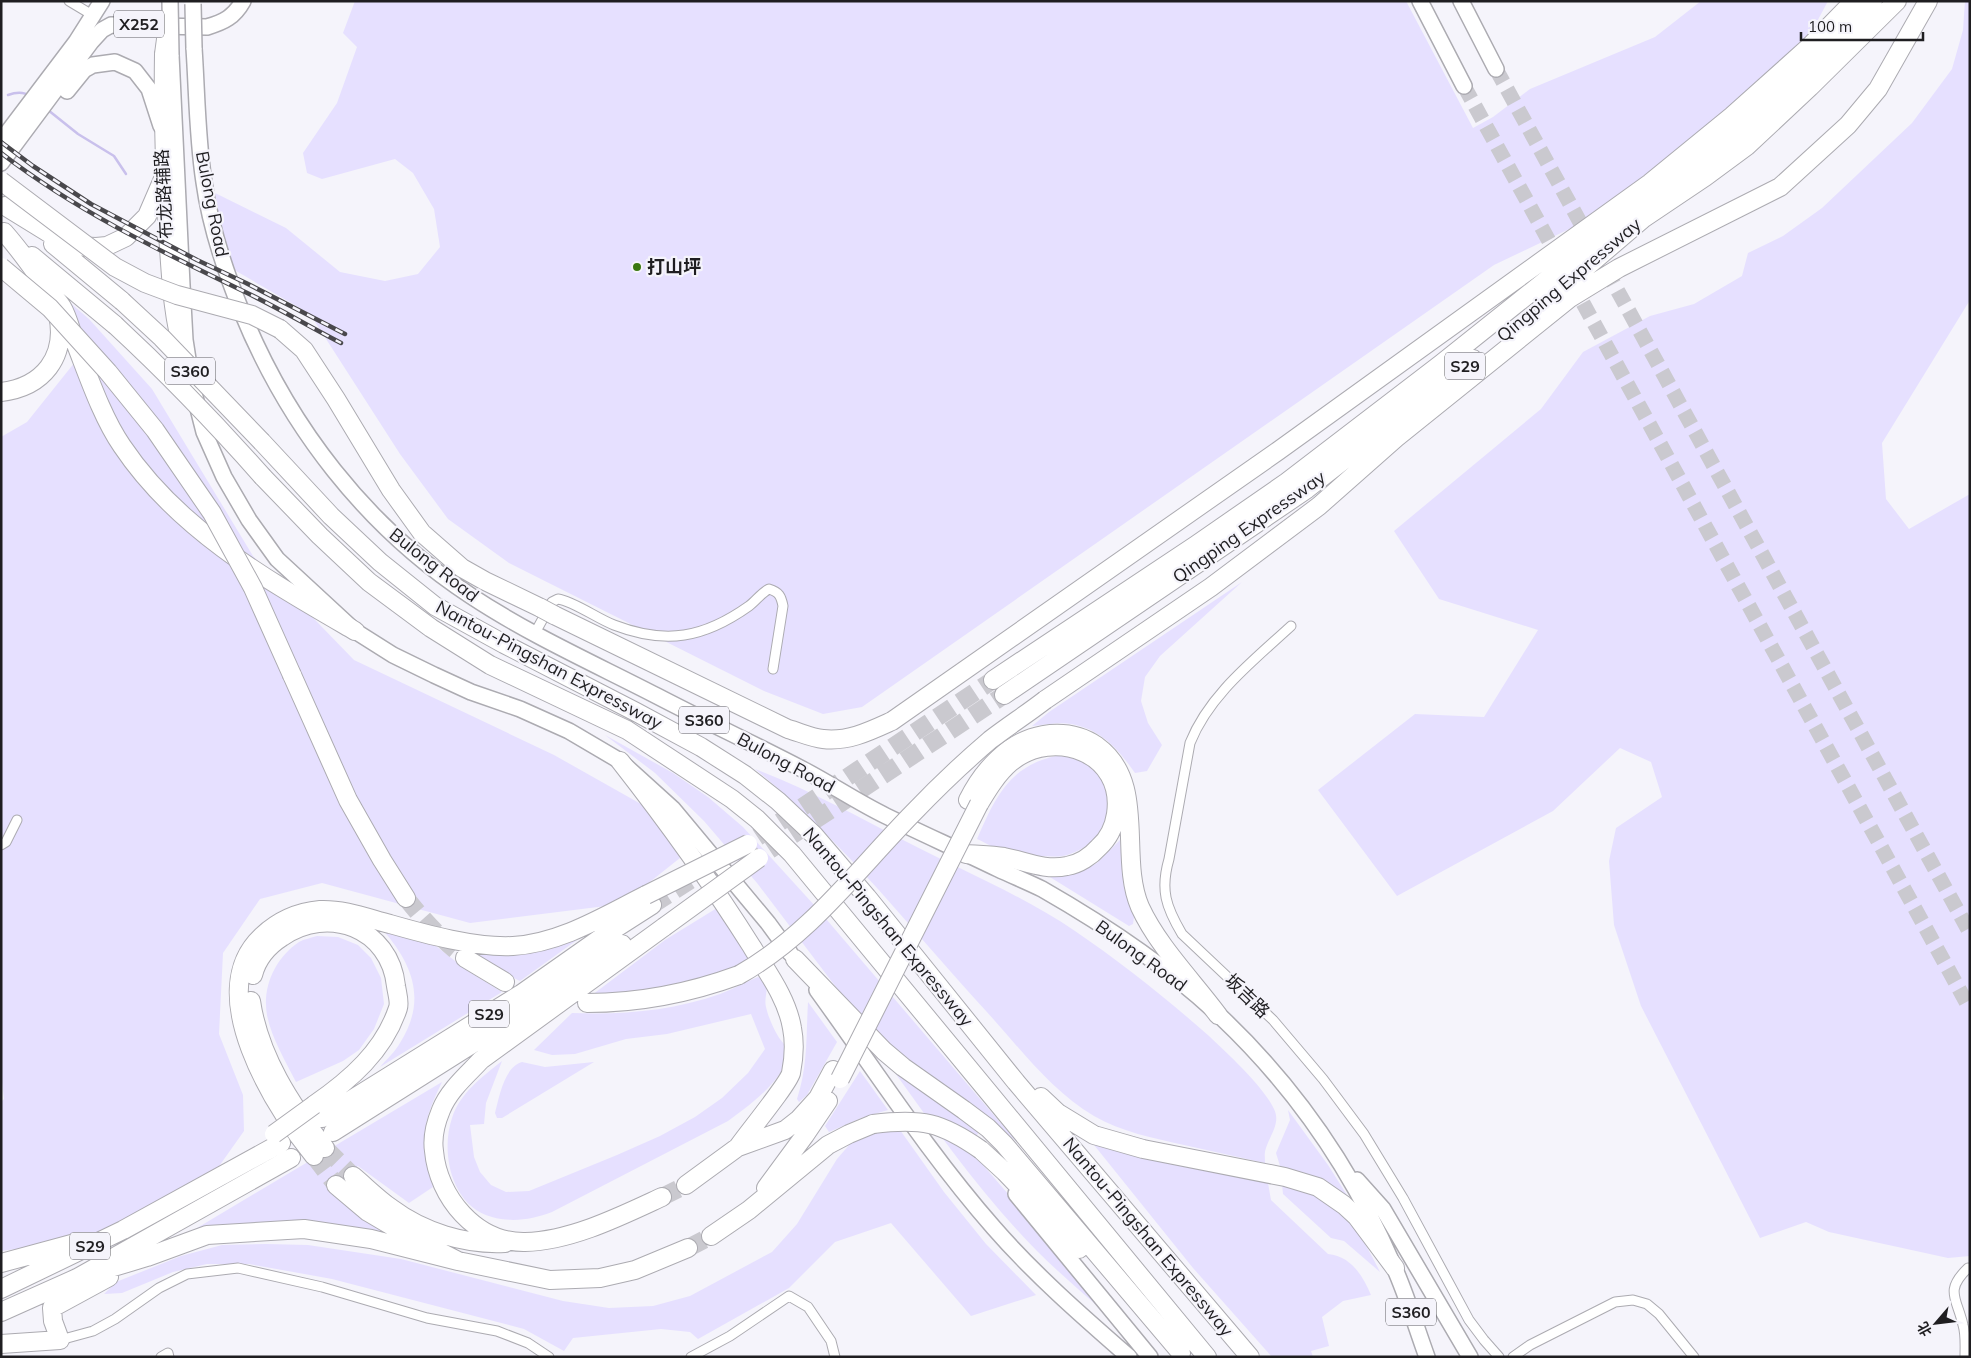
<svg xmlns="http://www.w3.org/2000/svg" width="1971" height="1358" font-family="Mulish,'Noto Sans SC',sans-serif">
<rect width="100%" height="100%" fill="#f5f4fb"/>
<!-- green -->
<path fill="#e6e0ff" d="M355,1H1406L1473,128L1493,117L1530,89L1655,37L1701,1H1828L1812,31L1788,57L1646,180L1588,220L1494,265L862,707L823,714L764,691L509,563L448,519L400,454L310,314L224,264L209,190L286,228L340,272L385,281L418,274L440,247L434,209L413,173L395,159L322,179L307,173L303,153L337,103L357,47L343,33Z
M1965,1H1970V300L1882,443L1886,499L1909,529L1970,494V1256L1948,1258L1829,1232L1806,1222L1760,1238L1641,1006L1614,925L1609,861L1616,828L1662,797L1651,762L1620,748L1553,811L1397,896L1318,790L1415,714L1484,717L1538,630L1439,599L1394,531L1541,409L1583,352L1650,316L1694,304L1742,276L1748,253L1783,236L1822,208L1912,123L1952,69L1963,30Z
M60,294L89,319L152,389L253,556L354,660L554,755L664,817L680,858L622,904L470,923L322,883L260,899L223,953L219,1034L243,1095L244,1131L210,1179L90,1239L1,1251V1102L4,1099L1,1074V437L27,422L75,362Z
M1242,582L1160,656L1145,677L1141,701L1148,723L1162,745L1147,771L1135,773C1119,750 1101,729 1071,724C1059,722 1044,725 1032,726L1049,712Z
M605,735L673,773L708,797L743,827L815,906L1016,1141L878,1037L851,1007L757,883L704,821L655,773Z
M1056,756C1117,753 1126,836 1070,854C1060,858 1049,856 1039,856C1028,855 1016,854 1005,851C995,849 986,843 977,839C995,798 1009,766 1056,756Z
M755,769C807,789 855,815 905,841C961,870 1022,895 1075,931C1122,963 1167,999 1209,1036C1227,1053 1264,1087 1274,1109C1281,1123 1270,1135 1266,1148C1264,1153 1265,1158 1265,1163C1238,1157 1211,1151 1184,1145C1154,1138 1121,1132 1094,1116C1051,1091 1019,1047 986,1011C910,928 843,841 755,769Z
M1120,840L1124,888L1134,917L1133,924L1129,926L1045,874L1080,872L1097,863Z
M717,908L750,960L716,976L656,992L592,995L665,940Z
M383,930L432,943L468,971L502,992L380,1067C386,1060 395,1052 400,1043C427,1000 413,965 383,930Z
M317,936L338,937L358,945L371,958L381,978L384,1004L374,1029L359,1050L343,1061L296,1082C286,1062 271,1037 267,1015C262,987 275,958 299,942C304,939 311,938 317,936Z
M577,940L520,981L474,959L473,951L510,955L538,951Z
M758,977C773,983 763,996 766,1007C768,1016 773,1028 778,1036C780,1040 785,1044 786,1048C794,1074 746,1108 728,1121L552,1212C533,1219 513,1223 492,1217C452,1207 440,1153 452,1118C460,1093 482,1077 502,1061L486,1103L484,1124L470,1125L474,1157L480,1172L491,1185L506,1192L529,1191L617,1155L660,1136L695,1117L722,1098L748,1073L765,1049L751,1014L667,1034L626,1039L575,1054L552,1055L534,1050L572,1013C622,1015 672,1011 720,994C733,989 746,982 758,977Z
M808,1002L837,1042L807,1095L799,1102L797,1099C808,1065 806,1037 808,1002Z
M522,1062L545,1067L594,1062L502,1118H497L495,1113C499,1098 504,1067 522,1062Z
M893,1070L979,1131L970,1150L1009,1195L1105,1313C1082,1292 1059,1273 1037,1251C983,1196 938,1133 893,1070Z
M860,1071L888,1110L861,1118L829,1132L825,1126Z
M442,1082C421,1125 420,1142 433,1187L409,1203L358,1166L329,1184L407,1248L356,1237L187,1234Z
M1288,1110L1328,1165L1347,1195L1313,1176L1280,1166L1276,1153L1290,1120Z
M900,1130L944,1192L986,1244L1036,1295L971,1316L891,1223L835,1242L789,1288L698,1339L690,1332L661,1329L573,1338L564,1351L524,1329L332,1279L249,1264H207L173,1272L122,1293L104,1294L116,1282L181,1256L222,1245L266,1244L308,1245L401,1259L563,1301L609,1308L653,1306L690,1296L772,1252L797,1224L837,1159L850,1144L873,1132Z
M1086,1135L1153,1157L1268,1183L1271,1200L1328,1254C1351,1256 1363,1276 1371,1295L1343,1301L1322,1317L1329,1346L1311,1351L1313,1357H1272L1193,1268Z
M1282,1184C1291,1186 1301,1188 1309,1192C1345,1207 1364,1239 1380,1272L1344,1241L1331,1238L1283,1194Z"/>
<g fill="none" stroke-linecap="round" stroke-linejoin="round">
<!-- stream -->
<path stroke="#c9c0ec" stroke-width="2.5" d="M8,95C16,92 23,91 30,96
M48,110L78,134L114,156L126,174"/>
<!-- primary-tunnel -->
<path stroke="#cac9cf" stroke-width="15" stroke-dasharray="15 8" stroke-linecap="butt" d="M1496,69L1970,933
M1464,86L1560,261
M1572,283L1970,1009"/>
<!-- highway-tunnel -->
<path stroke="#cac9cf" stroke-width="18" stroke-dasharray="18 9" stroke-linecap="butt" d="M735,852L993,680
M747,865L1004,695
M406,898C424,921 442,940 465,958
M652,905L692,879
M325,1148L353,1176
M314,1156L336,1185
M662,1197L686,1185
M688,1248L711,1236"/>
<defs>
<path id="street" d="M69,1L94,16
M1291,626C1253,661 1209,695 1190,743L1169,859C1160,890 1166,907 1182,934L1273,1020L1323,1079L1364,1134L1403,1198L1469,1320L1484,1340L1499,1357
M535,633L552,602L558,599C573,601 598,619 614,625C666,645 704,638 749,606C756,601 761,593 769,589C779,592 781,596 783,606L773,669
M1,845L6,842L17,820
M60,1340L93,1331L115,1319L159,1288L187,1274L238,1268L322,1287L427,1318L497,1331L528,1343L549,1357
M161,1357L168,1353L169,1357
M691,1357L730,1336L789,1296L808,1307L831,1341L835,1357
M1513,1357L1530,1345L1615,1302L1633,1300L1647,1304L1659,1314L1694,1357
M1965,1357C1965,1346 1966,1335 1963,1325C1957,1298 1944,1291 1968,1268"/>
<path id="secondary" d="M162,54C161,114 163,174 166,234C169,274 170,315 182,354"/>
<path id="primary" d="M1420,1L1464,86
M1461,1L1496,69
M194,48C197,92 197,137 204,182C210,226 224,268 241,310C288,426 366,527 471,596C530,635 595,664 657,696C705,721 754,744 802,769C831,784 857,802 886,816C923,834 961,851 998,869C1013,876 1028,882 1042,889C1105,925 1168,967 1221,1017C1295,1087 1354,1173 1394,1267C1407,1296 1416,1327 1427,1357
M171,55L182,285L185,340L192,385L204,432L224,477L249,520L277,559L355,631L393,655L434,675L471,692L520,709L569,731L620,761L673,809L768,923L790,953
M67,91L84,70L93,65L115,62L135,71L149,89L161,126
M1,141L76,42L102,1
M1,163L91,42L102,30L111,25L207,27C224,22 234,17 243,1
M817,990C875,1070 929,1154 994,1228C1035,1275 1082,1316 1129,1357
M1357,1180L1383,1209L1470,1357
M1016,1194L1150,1357"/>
<path id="highway" d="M5,206L65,243L75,246L96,247L107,246L126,237L147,216L163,179
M4,232C19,249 32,267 45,286C50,293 57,299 62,307C68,317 71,331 75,342C88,375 102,417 122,446C179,531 269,581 355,631
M53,244L122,301
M32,256L115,325
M1542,305L1644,218L1705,177L1747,146L1810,87L1897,1
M280,329L304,350L336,399L391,490L422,533L462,568L485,581L541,608
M1,392C43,387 67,357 58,315
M262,442L331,516L380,562L435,606L504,644L636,712L701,747L745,775L778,801L814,835L867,897L1016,1082L1250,1357
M263,477L320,536L369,582L431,628L490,665L627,730L732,799L757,819L792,854L1207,1357
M554,615L788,729C799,732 812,738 823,739C848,742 870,731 892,721L1278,451L1650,183L1732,116L1809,47L1854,1
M292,675L348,800L382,860L406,898
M993,680L1196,545L1287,482L1441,364L1635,209L1734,135L1831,44L1873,1
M1004,695L1307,489L1473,359
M1045,700L1211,587L1319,506L1396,438L1570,298L1619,268L1780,187L1848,125L1878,89L1928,1
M620,761C667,821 711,882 752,947C767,972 787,998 792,1028C795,1043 794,1058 791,1073C788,1084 747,1134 738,1147
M968,800C983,770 1009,741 1043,735C1062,732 1081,735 1097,746C1148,783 1118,856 1140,907C1158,946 1192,980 1218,1015
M966,854C978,855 991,855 1004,857C1025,861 1045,871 1067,866C1079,864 1091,856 1099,847C1109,838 1114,827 1116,814C1125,753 1054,727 1011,762C997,774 988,789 979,804
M465,958L505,982
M795,959L884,1051L903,1067L964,1110L988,1128L1004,1144L1181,1353
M253,975C257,959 268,946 282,937C328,905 390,928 396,986C397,993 400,1002 398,1008C384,1051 350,1080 314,1105
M251,1001C259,1056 291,1105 325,1148
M587,1003C640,1003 690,993 739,975
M1041,1097L1058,1113L1094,1135L1143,1149L1285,1177L1318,1187L1344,1205L1357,1217L1395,1268
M322,1118L521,994L602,937L652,905
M333,1132L526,1010L622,944
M981,1150L1005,1172L1079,1249
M314,1156C275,1107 201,993 262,936C278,921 298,912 320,910C344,909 367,918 390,924C425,934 476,948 513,946C561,943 604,916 646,895
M353,1176C365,1186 378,1199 391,1208C423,1232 465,1245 505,1243
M336,1185L368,1212L407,1235L458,1261L550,1280L600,1278L635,1270L688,1248
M686,1185L738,1147L785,1130L799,1119L818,1098L833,1070
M766,1188L805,1135L828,1101
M662,1197C621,1216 571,1241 525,1242C476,1243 438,1197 434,1151C432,1138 436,1122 441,1110C449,1090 467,1075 481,1060L664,927
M711,1236L749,1210L828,1145L849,1134L873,1124
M1,1263L79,1242
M77,1278L147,1257L207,1235L304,1229L371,1239L458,1261
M1,1289L123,1230L281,1143
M1,1312L77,1278L291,1158
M1,1344L60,1340L53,1321L52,1308L109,1277"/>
</defs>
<!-- street casing -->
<use href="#street" stroke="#acabb1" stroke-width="11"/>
<!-- secondary casing -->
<use href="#secondary" stroke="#acabb1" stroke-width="16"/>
<!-- primary casing -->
<use href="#primary" stroke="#acabb1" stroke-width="18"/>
<!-- highway casing -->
<use href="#highway" stroke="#acabb1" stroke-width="20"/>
<!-- street -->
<use href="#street" stroke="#fff" stroke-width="9"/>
<!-- secondary -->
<use href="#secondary" stroke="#fff" stroke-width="14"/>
<!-- primary -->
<use href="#primary" stroke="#fff" stroke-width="15"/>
<!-- highway -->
<use href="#highway" stroke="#fff" stroke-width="18"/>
<defs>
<path id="rail" d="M1,142L33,166L91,204L197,260L246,283L345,334
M1,153C75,210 158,250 241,290C275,306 308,326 341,343"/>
</defs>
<!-- rail casing -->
<use href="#rail" stroke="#49484c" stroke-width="4.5"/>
<!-- rail -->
<use href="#rail" stroke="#f5f4fb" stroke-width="2.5" stroke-dasharray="8" stroke-linecap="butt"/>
<defs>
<path id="secondary-bridge" d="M162,54L166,24"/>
<path id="primary-bridge" d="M170,1L171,55
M193,4L194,48"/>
<path id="highway-bridge" d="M1,181L115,267L145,283L177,295L252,315L280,329
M1,267L50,308L108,372L155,430L212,513L253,588L292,675
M122,301L162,338L262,442
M115,325C167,373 216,424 263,477
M541,608L554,615
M646,895L748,844
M664,927L759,858
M739,975C810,935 857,870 913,813C937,788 963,763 990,740C1008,726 1027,714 1045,700
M840,1079L979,804
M873,1124C922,1118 941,1122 981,1150
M274,1134L314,1105"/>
</defs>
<!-- secondary-bridge casing -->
<use href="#secondary-bridge" stroke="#acabb1" stroke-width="16" stroke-linecap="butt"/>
<!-- primary-bridge casing -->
<use href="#primary-bridge" stroke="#acabb1" stroke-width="18" stroke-linecap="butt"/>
<!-- highway-bridge casing -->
<use href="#highway-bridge" stroke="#acabb1" stroke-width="20" stroke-linecap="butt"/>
<!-- secondary-bridge -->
<use href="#secondary-bridge" stroke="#fff" stroke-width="14"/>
<!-- primary-bridge -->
<use href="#primary-bridge" stroke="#fff" stroke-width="15"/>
<!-- highway-bridge -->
<use href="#highway-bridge" stroke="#fff" stroke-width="18"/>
</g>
<!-- markers -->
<circle fill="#3a7710" stroke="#f5f4fb" stroke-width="2" cx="637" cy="267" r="5"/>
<g text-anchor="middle" stroke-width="4.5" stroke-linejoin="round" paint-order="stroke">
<!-- shield labels -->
<g fill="#f5f4fb" stroke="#5f5e62" stroke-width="1">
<rect x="114" y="10.5" width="50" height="27" rx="4"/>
<rect x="1445" y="352.5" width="40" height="27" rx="4"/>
<rect x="165" y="357.5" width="50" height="27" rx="4"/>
<rect x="679" y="706.5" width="50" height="27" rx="4"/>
<rect x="469" y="1000.5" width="40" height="27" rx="4"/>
<rect x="70" y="1232.5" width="40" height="27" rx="4"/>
<rect x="1386" y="1298.5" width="50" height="27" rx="4"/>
</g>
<g font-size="16" font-weight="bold" fill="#1f1e21">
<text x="139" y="30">X252</text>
<text x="1465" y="372">S29</text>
<text x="190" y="377">S360</text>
<text x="704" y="726">S360</text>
<text x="489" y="1020">S29</text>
<text x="90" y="1252">S29</text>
<text x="1411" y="1318">S360</text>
</g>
<!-- street labels -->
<g font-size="18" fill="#1f1e21" stroke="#f5f4fb">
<text transform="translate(164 194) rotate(-93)" y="6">布龙路辅路</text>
<text transform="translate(212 204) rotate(79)" y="6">Bulong Road</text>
<text transform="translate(1569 280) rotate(-40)" y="6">Qingping Expressway</text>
<text transform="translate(1249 527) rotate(-35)" y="6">Qingping Expressway</text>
<text transform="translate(434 565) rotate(38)" y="6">Bulong Road</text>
<text transform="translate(549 665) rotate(28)" y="6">Nantou-Pingshan Expressway</text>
<text transform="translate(786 763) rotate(28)" y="6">Bulong Road</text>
<text transform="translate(888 927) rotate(50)" y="6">Nantou-Pingshan Expressway</text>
<text transform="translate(1141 956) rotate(36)" y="6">Bulong Road</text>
<text transform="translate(1247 996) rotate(44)" y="6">坂吉路</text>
<text transform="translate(1148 1237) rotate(50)" y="6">Nantou-Pingshan Expressway</text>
</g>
<!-- poi labels -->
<g font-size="18" font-weight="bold" fill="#1f1e21" stroke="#f5f4fb" text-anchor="start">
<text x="647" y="273">打山坪</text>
</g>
</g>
<!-- border -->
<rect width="1971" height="1358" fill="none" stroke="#1f1e21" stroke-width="5"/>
<!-- north arrow -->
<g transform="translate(1936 1323) rotate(242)" stroke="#f5f4fb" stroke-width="4" paint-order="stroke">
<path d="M0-4L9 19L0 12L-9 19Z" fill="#1f1e21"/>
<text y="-8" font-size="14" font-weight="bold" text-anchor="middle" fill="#1f1e21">北</text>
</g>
<!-- scale -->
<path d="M1801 32v8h122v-8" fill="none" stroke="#1f1e21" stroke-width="2.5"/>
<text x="1808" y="32" font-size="15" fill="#1f1e21" stroke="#f5f4fb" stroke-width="4" paint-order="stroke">100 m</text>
</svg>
